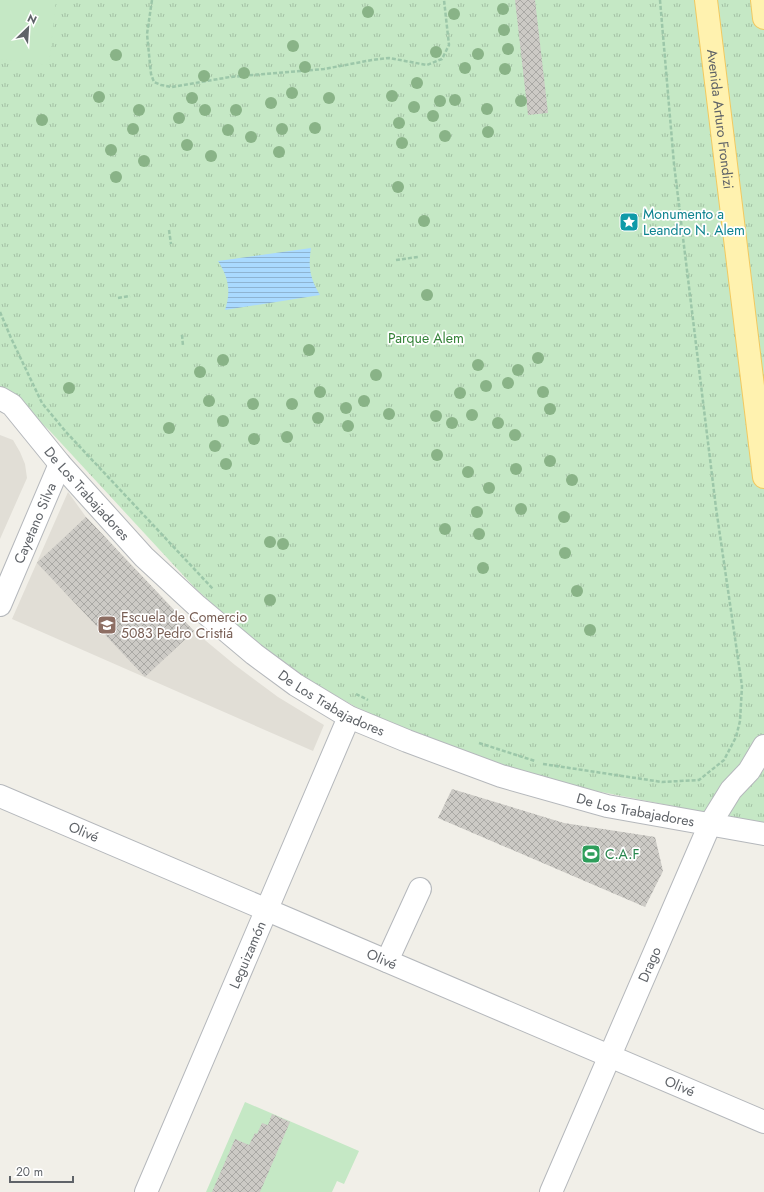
<svg xmlns="http://www.w3.org/2000/svg" width="764" height="1192" font-family="Jost,sans-serif">
<defs>
<pattern id="park-tufts" width="24" height="20" patternUnits="userSpaceOnUse"><rect width="24" height="20" fill="#c5e8c5"/><path d="M3 7l-1-3M5 7V3M7 7l1-3M15 17l-1-3M17 17v-4M19 17l1-3" fill="none" stroke="#a3c0a4"/></pattern>
<pattern id="water-rules" width="6" height="5" patternUnits="userSpaceOnUse"><rect width="6" height="5" fill="#aadaff"/><path d="M0 2.5h6" fill="none" stroke="#8eb4d2"/></pattern>
<pattern id="building-cross-hatch" width="8" height="8" patternUnits="userSpaceOnUse"><rect width="8" height="8" fill="#cccac5"/><path d="M0 0l8 8M0 8l8-8" fill="none" stroke="#a9a8a4"/></pattern>
</defs>
<rect width="100%" height="100%" fill="#f1efe8"/>
<!-- education -->
<path fill="#e1ded6" d="M0,435L13,440L20,452L25,464L27,478L0,539Z
M68,492L86,517L194,631L235,665L278,697L324,725L313,751L12,619Z"/>
<!-- park -->
<path fill="url(#park-tufts)" d="M0,0H764V824L586,789L478,760L368,714L272,659L194,587L49,430L0,386Z"/>
<!-- pitch -->
<path fill="#c5e8c5" d="M0,0H56L49,65L0,59Z
M245,1102L359,1151L344,1184L337,1181L332,1192H206Z"/>
<!-- water -->
<path fill="url(#water-rules)" d="M311,248C308,268 310,278 320,295L225,310C231,292 229,278 218,261Z"/>
<!-- building -->
<path fill="url(#building-cross-hatch)" d="M515,0H535L548,113L528,115Z
M86,517L194,631L145,677L37,563Z
M452,789L564,823L655,837L663,871L645,907L438,818Z
M272,1114L290,1122L260,1192H212L235,1139L249,1145L255,1133L257,1134L262,1123L268,1125Z"/>
<g fill="none" stroke-linecap="round" stroke-linejoin="round">
<defs>
<g id="minor">
<path id="s1" d="M0,398L12,405L60,464L144,557L197,606L254,654L296,685L349,717L407,741L501,776L607,806L764,834"/>
<path id="s2" d="M0,605L60,464"/>
<path id="s3" d="M0,796L764,1122"/>
<path d="M387,961L420,889"/>
<path id="s4" d="M146,1192L349,717"/>
<path id="s5" d="M551,1192L710,824L731,790L749,771L764,746"/>
</g>
<g id="major">
<path id="s6" d="M706,0L764,477"/>
<path d="M762,0L764,18"/>
</g>
</defs>
<!-- minor casing -->
<use href="#minor" stroke="#b5b8bc" stroke-width="24"/>
<!-- major casing -->
<use href="#major" stroke="#f2c960" stroke-width="24"/>
<!-- path -->
<path stroke="#9cc7a9" stroke-width="2.5" stroke-dasharray="4 2" stroke-linecap="butt" d="M152,0L147,34L151,74L154,82L161,85L172,87L230,77L324,69L372,60L389,58L427,65L442,59L449,45L444,0
M169,230L171,244
M396,260L418,257
M118,298L130,296
M0,312L11,338L42,403L66,432L213,589
M182,335L183,346
M356,694L368,700
M479,743L535,761
M543,764L662,782L699,780L724,760L736,737L740,721L742,686L716,508L674,164L660,0"/>
<!-- minor -->
<use href="#minor" stroke="#fff" stroke-width="22"/>
<!-- major -->
<use href="#major" stroke="#fff2af" stroke-width="22"/>
</g>
<!-- trees -->
<g fill="#89b387">
<circle cx="503" cy="9" r="6"/>
<circle cx="368" cy="12" r="6"/>
<circle cx="454" cy="14" r="6"/>
<circle cx="504" cy="30" r="6"/>
<circle cx="293" cy="46" r="6"/>
<circle cx="508" cy="49" r="6"/>
<circle cx="436" cy="52" r="6"/>
<circle cx="478" cy="54" r="6"/>
<circle cx="116" cy="55" r="6"/>
<circle cx="305" cy="67" r="6"/>
<circle cx="465" cy="68" r="6"/>
<circle cx="505" cy="69" r="6"/>
<circle cx="244" cy="73" r="6"/>
<circle cx="204" cy="76" r="6"/>
<circle cx="417" cy="83" r="6"/>
<circle cx="292" cy="93" r="6"/>
<circle cx="392" cy="96" r="6"/>
<circle cx="99" cy="97" r="6"/>
<circle cx="192" cy="98" r="6"/>
<circle cx="329" cy="98" r="6"/>
<circle cx="455" cy="100" r="6"/>
<circle cx="440" cy="101" r="6"/>
<circle cx="521" cy="101" r="6"/>
<circle cx="271" cy="103" r="6"/>
<circle cx="414" cy="107" r="6"/>
<circle cx="487" cy="109" r="6"/>
<circle cx="139" cy="110" r="6"/>
<circle cx="205" cy="110" r="6"/>
<circle cx="236" cy="110" r="6"/>
<circle cx="433" cy="116" r="6"/>
<circle cx="179" cy="118" r="6"/>
<circle cx="42" cy="120" r="6"/>
<circle cx="399" cy="123" r="6"/>
<circle cx="315" cy="128" r="6"/>
<circle cx="133" cy="129" r="6"/>
<circle cx="282" cy="129" r="6"/>
<circle cx="228" cy="130" r="6"/>
<circle cx="488" cy="132" r="6"/>
<circle cx="445" cy="136" r="6"/>
<circle cx="251" cy="137" r="6"/>
<circle cx="402" cy="143" r="6"/>
<circle cx="187" cy="145" r="6"/>
<circle cx="111" cy="150" r="6"/>
<circle cx="279" cy="152" r="6"/>
<circle cx="211" cy="156" r="6"/>
<circle cx="144" cy="161" r="6"/>
<circle cx="116" cy="177" r="6"/>
<circle cx="398" cy="187" r="6"/>
<circle cx="424" cy="221" r="6"/>
<circle cx="427" cy="295" r="6"/>
<circle cx="309" cy="350" r="6"/>
<circle cx="538" cy="358" r="6"/>
<circle cx="223" cy="360" r="6"/>
<circle cx="478" cy="365" r="6"/>
<circle cx="518" cy="370" r="6"/>
<circle cx="200" cy="372" r="6"/>
<circle cx="376" cy="375" r="6"/>
<circle cx="508" cy="383" r="6"/>
<circle cx="486" cy="386" r="6"/>
<circle cx="69" cy="388" r="6"/>
<circle cx="320" cy="392" r="6"/>
<circle cx="543" cy="392" r="6"/>
<circle cx="460" cy="393" r="6"/>
<circle cx="209" cy="401" r="6"/>
<circle cx="364" cy="401" r="6"/>
<circle cx="253" cy="404" r="6"/>
<circle cx="292" cy="404" r="6"/>
<circle cx="346" cy="408" r="6"/>
<circle cx="550" cy="409" r="6"/>
<circle cx="389" cy="414" r="6"/>
<circle cx="472" cy="415" r="6"/>
<circle cx="436" cy="416" r="6"/>
<circle cx="318" cy="418" r="6"/>
<circle cx="223" cy="421" r="6"/>
<circle cx="452" cy="423" r="6"/>
<circle cx="498" cy="423" r="6"/>
<circle cx="348" cy="426" r="6"/>
<circle cx="169" cy="428" r="6"/>
<circle cx="515" cy="435" r="6"/>
<circle cx="287" cy="437" r="6"/>
<circle cx="254" cy="439" r="6"/>
<circle cx="215" cy="446" r="6"/>
<circle cx="437" cy="455" r="6"/>
<circle cx="550" cy="461" r="6"/>
<circle cx="226" cy="464" r="6"/>
<circle cx="516" cy="469" r="6"/>
<circle cx="468" cy="472" r="6"/>
<circle cx="572" cy="480" r="6"/>
<circle cx="489" cy="488" r="6"/>
<circle cx="521" cy="509" r="6"/>
<circle cx="477" cy="512" r="6"/>
<circle cx="564" cy="517" r="6"/>
<circle cx="445" cy="529" r="6"/>
<circle cx="479" cy="534" r="6"/>
<circle cx="270" cy="542" r="6"/>
<circle cx="283" cy="544" r="6"/>
<circle cx="565" cy="553" r="6"/>
<circle cx="483" cy="568" r="6"/>
<circle cx="577" cy="591" r="6"/>
<circle cx="270" cy="600" r="6"/>
<circle cx="590" cy="630" r="6"/>
</g>
<!-- icons -->
<defs>
<symbol id="sight-square" viewBox="-11 -11 22 22"><rect x="-9" y="-9" width="18" height="18" rx="4" fill="#0f9aa8" stroke="#fff"/><path d="M0-6L1.8-2.2L6-1.7L2.9 1.2L3.7 5.4L0 3.3L-3.7 5.4L-2.9 1.2L-6-1.7L-1.8-2.2Z" fill="#fff"/></symbol>
<symbol id="school-square" viewBox="-11 -11 22 22"><rect x="-9" y="-9" width="18" height="18" rx="4" fill="#8d6e63" stroke="#fff"/><path d="M0-5L7-2L0 1L-7-2ZM-4 1L0 2.5L4 1V4Q0 6-4 4Z" fill="#fff"/></symbol>
<symbol id="stadium-square" viewBox="-11 -11 22 22"><rect x="-9" y="-9" width="18" height="18" rx="4" fill="#2e9e5b" stroke="#fff"/><path d="M0-5a6.5 5 0 1 0 0 10a6.5 5 0 1 0 0-10ZM-3.5-1.8h7v3.6h-7Z" fill="#fff"/></symbol>
</defs>
<g fill-rule="evenodd">
<use href="#sight-square" x="618" y="211" width="22" height="22"/>
<use href="#school-square" x="96" y="614" width="22" height="22"/>
<use href="#stadium-square" x="580" y="843" width="22" height="22"/>
</g>
<g text-anchor="middle" stroke-width="3.5" stroke-linejoin="round" paint-order="stroke">
<!-- street labels -->
<g font-size="14" fill="#5f6368" stroke="#fff">
<text dy="5" stroke="none"><textPath href="#s6" startOffset="120">Avenida Arturo Frondizi</textPath></text>
<text dy="5" stroke="none"><textPath href="#s1" startOffset="130">De Los Trabajadores</textPath></text>
<text dy="5" stroke="none"><textPath href="#s2" startOffset="89">Cayetano Silva</textPath></text>
<text dy="5" stroke="none"><textPath href="#s1" startOffset="454">De Los Trabajadores</textPath></text>
<text dy="5" stroke="none"><textPath href="#s1" startOffset="778">De Los Trabajadores</textPath></text>
<text dy="5" stroke="none"><textPath href="#s3" startOffset="91">Olivé</textPath></text>
<text dy="5" stroke="none"><textPath href="#s4" startOffset="258">Leguizamón</textPath></text>
<text dy="5" stroke="none"><textPath href="#s3" startOffset="415">Olivé</textPath></text>
<text dy="5" stroke="none"><textPath href="#s5" startOffset="248">Drago</textPath></text>
<text dy="5" stroke="none"><textPath href="#s3" startOffset="739">Olivé</textPath></text>
</g>
<!-- culture labels -->
<g font-size="14" fill="#0d838f" stroke="#fff" text-anchor="start">
<text x="643" y="219">Monumento a<tspan x="643" dy="16">Leandro N. Alem</tspan></text>
</g>
<!-- park labels -->
<g font-size="14" fill="#348238" stroke="#fff">
<text x="426" y="343">Parque Alem</text>
</g>
<!-- education labels -->
<g font-size="14" fill="#785e54" stroke="#fff" text-anchor="start">
<text x="121" y="622">Escuela de Comercio<tspan x="121" dy="16">5083 Pedro Cristiá</tspan></text>
</g>
<!-- leisure labels -->
<g font-size="14" fill="#27864d" stroke="#fff" text-anchor="start">
<text x="605" y="859">C.A.F</text>
</g>
</g>
<!-- north arrow -->
<g transform="translate(28 28) rotate(25)" stroke="#ffffff" stroke-width="3" paint-order="stroke">
<path d="M0-3L7 15L0 10L-7 15Z" fill="#5f6368"/>
<text y="-6" font-size="11" font-weight="bold" text-anchor="middle" fill="#5f6368">N</text>
</g>
<!-- scale -->
<path d="M10 1176v6h63v-6" fill="none" stroke="#5f6368" stroke-width="2"/>
<text x="16" y="1176" font-size="12" fill="#5f6368" stroke="#ffffff" stroke-width="3" paint-order="stroke">20 m</text>
</svg>
